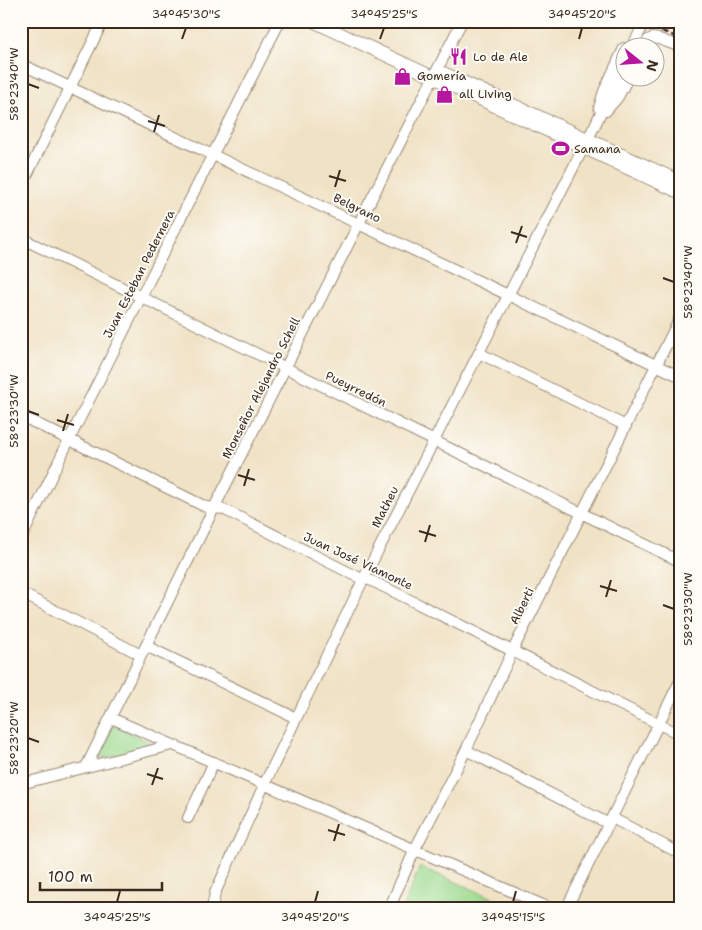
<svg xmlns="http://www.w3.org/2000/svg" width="702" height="930" font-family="'Shantell Sans',sans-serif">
<rect width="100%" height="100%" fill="#fdfcf7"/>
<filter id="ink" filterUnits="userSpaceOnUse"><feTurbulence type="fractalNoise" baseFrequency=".02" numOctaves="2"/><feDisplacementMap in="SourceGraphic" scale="10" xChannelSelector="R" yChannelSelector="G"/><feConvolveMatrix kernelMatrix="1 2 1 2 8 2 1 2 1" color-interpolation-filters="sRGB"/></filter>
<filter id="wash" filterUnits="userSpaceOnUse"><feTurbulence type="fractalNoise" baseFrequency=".0096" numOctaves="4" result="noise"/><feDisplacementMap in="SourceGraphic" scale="20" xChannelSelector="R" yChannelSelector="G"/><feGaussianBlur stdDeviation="1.12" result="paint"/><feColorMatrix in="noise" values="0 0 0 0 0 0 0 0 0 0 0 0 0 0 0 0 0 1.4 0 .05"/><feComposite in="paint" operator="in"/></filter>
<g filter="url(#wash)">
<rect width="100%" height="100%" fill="#f0e2c5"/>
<!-- green -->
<path fill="#9dda8f" stroke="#6c8256" d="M115,726L151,743L149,747L104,758L100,757L112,727Z
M420,867L519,909H402Z"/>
</g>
<g filter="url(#ink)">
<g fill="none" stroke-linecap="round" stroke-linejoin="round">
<defs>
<path id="minor" d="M632,48L641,29
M644,48L648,40L652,38L659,39L681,47
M21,64L681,377
M599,108L604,91L624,48
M606,111L618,97L628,78
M21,187L103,21
M21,238L681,562
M479,353L626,426
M21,416L206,507L223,509L358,577L372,581L681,735
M21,539L69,440L280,21
M21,593L141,655
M146,646L296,718
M111,718L552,909
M466,750L609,824
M86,767L214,508L462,21
M21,784L172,745
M188,818L214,762
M612,818L681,854
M212,909L215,893L265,783L364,578L596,123L624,63
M389,909L415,849L466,750L513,650L681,316
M566,909L681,679"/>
<path id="major" d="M313,21L681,193
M439,71L681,182"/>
</defs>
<!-- minor casing -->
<use href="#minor" stroke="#968672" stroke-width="12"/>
<!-- major casing -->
<use href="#major" stroke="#968672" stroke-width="14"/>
<!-- minor -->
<use href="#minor" stroke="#fff" stroke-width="10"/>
<!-- major -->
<use href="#major" stroke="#fff" stroke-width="12"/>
<!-- rail -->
<path stroke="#3b2a1e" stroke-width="2.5" stroke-dasharray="8 4" stroke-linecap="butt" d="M638,21L681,39
M671,21L681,25"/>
</g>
</g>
<!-- ticks -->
<path fill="none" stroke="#3b2a1e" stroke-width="2" d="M182,39L186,28M380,39L384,28M579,39L582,28M28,84L39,88M148,121L165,126M154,132L159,115M329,176L346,181M335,187L340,170M511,232L527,237M516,243L522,226M663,278L674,282M28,411L39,415M57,420L74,425M63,431L68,414M238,475L255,480M244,486L249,469M419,531L436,536M425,542L430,525M600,586L617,591M606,597L611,580M663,605L674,609M28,738L39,742M147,774L163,779M152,785L158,768M328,830L345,835M334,841L339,824M117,902L120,891M315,902L318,891M513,902L516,891"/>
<!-- icons -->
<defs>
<symbol id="restaurant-bare" viewBox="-9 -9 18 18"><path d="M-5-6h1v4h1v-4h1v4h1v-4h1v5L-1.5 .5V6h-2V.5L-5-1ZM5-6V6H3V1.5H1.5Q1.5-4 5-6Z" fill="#b5179e" stroke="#fdfcf7" stroke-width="2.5" paint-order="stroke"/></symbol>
<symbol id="shop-bare" viewBox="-9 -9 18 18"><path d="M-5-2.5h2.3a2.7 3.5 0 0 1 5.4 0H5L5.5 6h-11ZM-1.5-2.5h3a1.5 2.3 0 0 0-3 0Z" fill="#b5179e" stroke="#fdfcf7" stroke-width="2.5" paint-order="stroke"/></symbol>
<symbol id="stadium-bare" viewBox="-9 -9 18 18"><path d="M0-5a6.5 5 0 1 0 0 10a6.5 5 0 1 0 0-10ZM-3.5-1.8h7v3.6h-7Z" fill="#b5179e" stroke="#fdfcf7" stroke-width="2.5" paint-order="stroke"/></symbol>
</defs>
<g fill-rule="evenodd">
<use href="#restaurant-bare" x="446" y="44" width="25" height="25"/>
<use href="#shop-bare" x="390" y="64" width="25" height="25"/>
<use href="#shop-bare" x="432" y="82" width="25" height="25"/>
<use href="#stadium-bare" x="548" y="136" width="25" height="25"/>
</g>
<g text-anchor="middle" stroke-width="4" stroke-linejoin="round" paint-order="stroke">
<!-- poi labels -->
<g font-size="12" fill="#3b2a1e" stroke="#fdfcf7" text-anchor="start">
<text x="473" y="61">Lo de Ale</text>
<text x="417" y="80">Gomería</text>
<text x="459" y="98">all Living</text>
<text x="574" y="153">Samana</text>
</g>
<!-- street labels -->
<g font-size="12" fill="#3b2a1e" stroke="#fdfcf7">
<text transform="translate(357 208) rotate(26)" y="4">Belgrano</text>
<text transform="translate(139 274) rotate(-63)" y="4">Juan Esteban Pedernera</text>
<text transform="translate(261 388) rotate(-63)" y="4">Monseñor Alejandro Schell</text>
<text transform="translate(356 389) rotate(26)" y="4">Pueyrredón</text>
<text transform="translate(385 507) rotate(-63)" y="4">Matheu</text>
<text transform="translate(358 561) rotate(25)" y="4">Juan José Viamonte</text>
<text transform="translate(522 606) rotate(-64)" y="4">Alberti</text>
</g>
</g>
<!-- margin -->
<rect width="702" height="930" fill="none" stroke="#fdfcf7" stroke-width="55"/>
<!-- north arrow -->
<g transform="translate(640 62) rotate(107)"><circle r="24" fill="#fdfcf7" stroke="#afa8a0"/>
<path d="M0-4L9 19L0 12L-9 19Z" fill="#b5179e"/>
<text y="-8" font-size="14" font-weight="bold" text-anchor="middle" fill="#3b2a1e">N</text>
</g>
<!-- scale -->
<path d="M40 882v8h122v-8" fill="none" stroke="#3b2a1e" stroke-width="2.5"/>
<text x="48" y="882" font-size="15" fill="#3b2a1e" stroke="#fdfcf7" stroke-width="4" paint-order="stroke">100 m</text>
<rect x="28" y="28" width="646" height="874" fill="none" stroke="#3b2a1e" stroke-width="2"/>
<g font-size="12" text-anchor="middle" fill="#3b2a1e">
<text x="186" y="18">34°45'30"S</text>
<text x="384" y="18">34°45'25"S</text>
<text x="582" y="18">34°45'20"S</text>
<text transform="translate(14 84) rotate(-90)" y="4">58°23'40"W</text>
<text transform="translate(688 282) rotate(-90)" y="4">58°23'40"W</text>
<text transform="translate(14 411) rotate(-90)" y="4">58°23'30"W</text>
<text transform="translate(688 609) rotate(-90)" y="4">58°23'30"W</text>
<text transform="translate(14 738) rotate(-90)" y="4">58°23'20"W</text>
<text x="117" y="921">34°45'25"S</text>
<text x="315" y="921">34°45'20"S</text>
<text x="513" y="921">34°45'15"S</text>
</g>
</svg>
